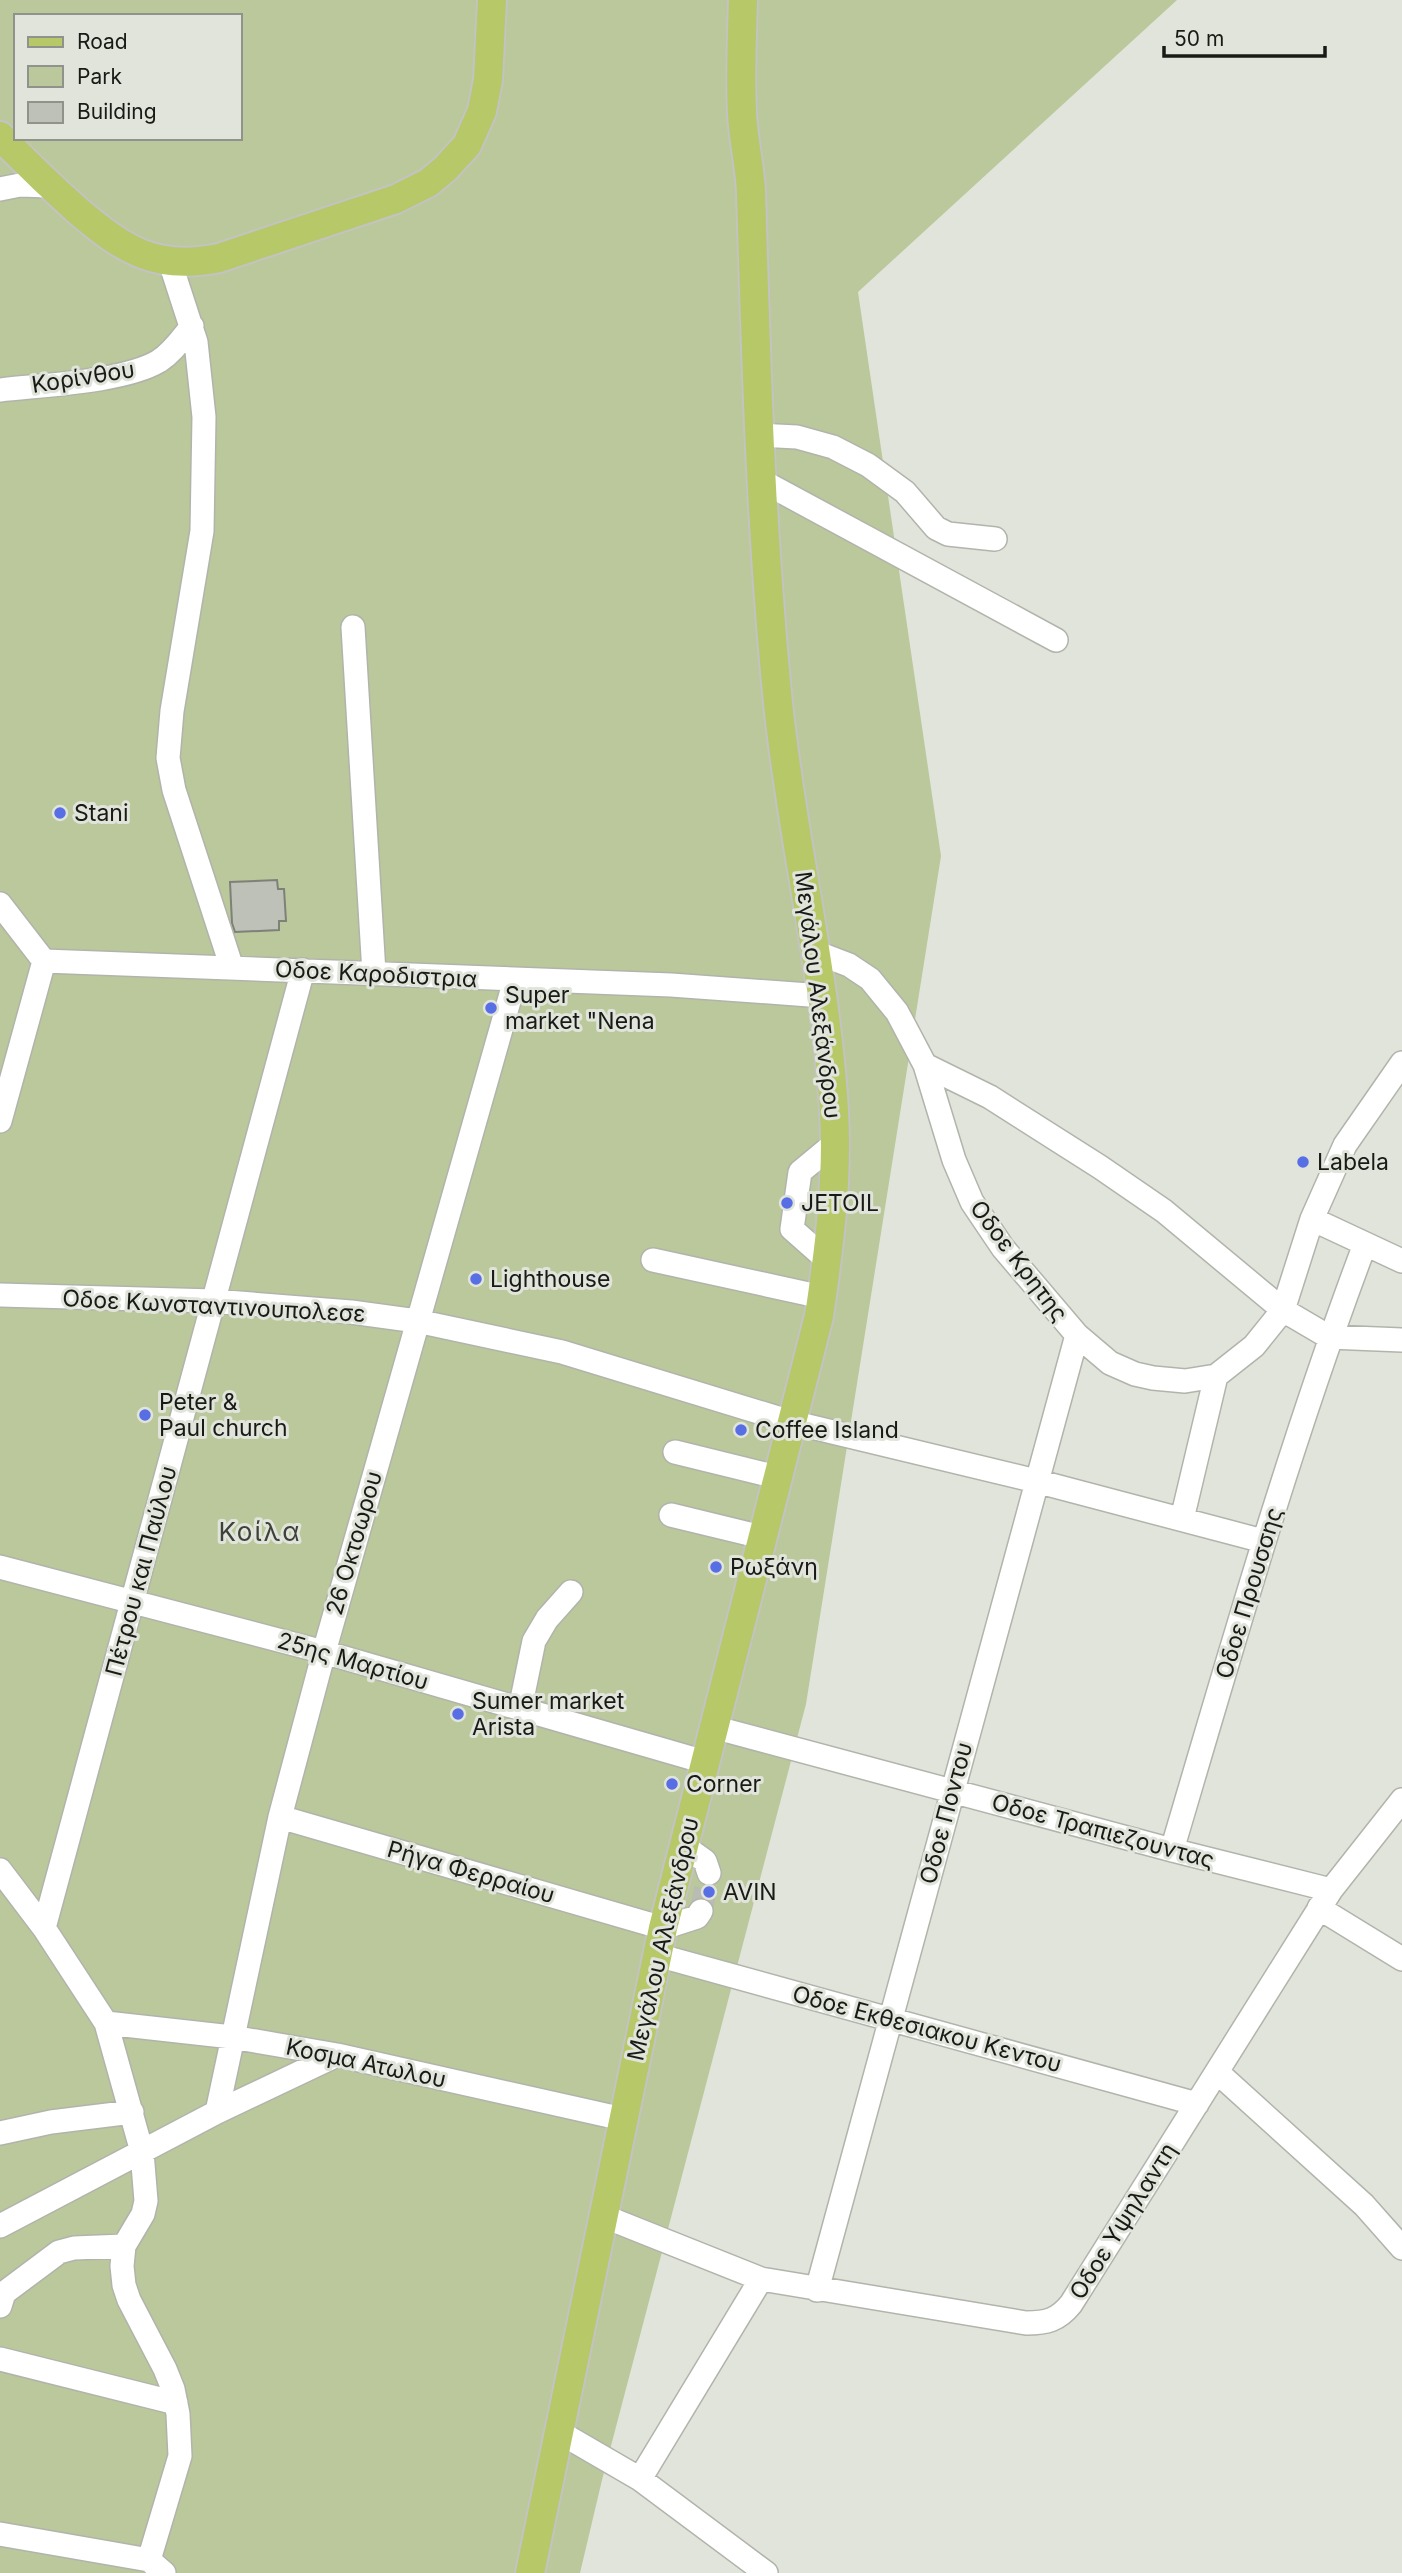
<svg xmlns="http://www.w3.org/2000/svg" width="1402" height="2573" font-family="Inter,sans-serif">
<rect width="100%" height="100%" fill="#e0e4da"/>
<!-- green -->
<path fill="#bac89b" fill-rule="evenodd" d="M0,0H1177L858,292L941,856L806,1704L602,2480L580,2573H0ZM16,16H240V138H16Z"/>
<!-- building -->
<path fill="#bec1b7" stroke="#7e8178" stroke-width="2" d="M277,880L278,889H284L286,921H279V930L235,932L232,923L230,882Z"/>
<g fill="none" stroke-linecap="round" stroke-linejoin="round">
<!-- minor-tunnel -->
<path stroke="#b8bcb3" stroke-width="23" stroke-dasharray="23 11" stroke-linecap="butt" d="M701,1911L709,1873"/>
<defs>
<path id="minor" d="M0,189L20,185L49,186
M170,262L196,342L204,417L202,531L172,711L168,758L174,790L232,968
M0,390C42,385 124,382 159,361C173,352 182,338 192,326
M759,435L797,437L833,447L868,465L905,492L936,528L948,534L995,539
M762,481L1056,640
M353,627L374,973
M0,904L44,961
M815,952L849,965L870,979L897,1012L925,1065L954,1160L972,1202L1003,1248L1077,1335L1110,1363L1135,1374L1153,1378L1185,1381L1216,1376L1254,1346L1283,1310L1312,1219L1345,1145L1402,1063
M44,961L671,985L823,996
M925,1065L990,1097L1100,1167L1164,1211L1283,1310L1329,1337L1402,1340
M0,1121L44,961
M1312,1219L1402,1261
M653,1260L822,1297
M827,1260L792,1229L800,1172L835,1143
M0,1295L214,1301L351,1312L417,1321L562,1352L791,1422L1036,1481L1263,1541
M675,1452L777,1477
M671,1515L762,1537
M1182,1519L1216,1376
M0,1567L324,1652L705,1762
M520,1709L534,1641L547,1619L571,1592
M713,1727L1172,1850L1331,1890
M280,1817L663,1928L697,1917L701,1911
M684,1846L705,1861L709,1873
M1172,1850C1232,1647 1290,1443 1365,1244
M0,1870L44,1928L106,2023L142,2152L146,2201L143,2214L124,2246L122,2266L124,2285L129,2300L165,2369L173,2389L178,2414L180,2456L149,2560
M1319,1908L1402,1959
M44,1928L303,970
M657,1955L1197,2104
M106,2023L232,2037L337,2055L623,2119
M1217,2072L1364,2205L1402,2248
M217,2112L280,1817L324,1652L515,980
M0,2133L51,2122L132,2112
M603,2216L761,2279L1026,2323C1047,2323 1058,2320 1071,2304L1331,1890L1402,1800
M0,2226L217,2112L337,2055
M817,2290L1077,1335
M0,2306L4,2293L59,2252L74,2248L124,2246
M0,2359L176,2403
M559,2432L640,2479L766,2573
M640,2479L761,2279
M0,2534L149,2560L164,2573"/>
<path id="major" d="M0,136C25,162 51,187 78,211C124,250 156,271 219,258L396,199L428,183L445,169L467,145L482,111L488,80L492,0
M530,2573L663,1928L819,1316C829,1248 838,1180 834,1111C826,974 792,840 778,703C761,533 756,363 751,192C750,166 743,139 742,113C740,76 742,37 743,0"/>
</defs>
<!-- minor casing -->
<use href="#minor" stroke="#b1b4ab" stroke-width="26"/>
<!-- major casing -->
<use href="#major" stroke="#c3c3c2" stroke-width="32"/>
<!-- minor -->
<use href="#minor" stroke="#fff" stroke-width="23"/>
<!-- major -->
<use href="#major" stroke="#b6c867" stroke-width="28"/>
</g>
<!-- markers -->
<g fill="#586ee4" stroke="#e0e4da" stroke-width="2.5">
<circle cx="60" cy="813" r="7"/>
<circle cx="491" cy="1008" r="7"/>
<circle cx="1303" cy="1162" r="7"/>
<circle cx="787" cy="1203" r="7"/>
<circle cx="476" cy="1279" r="7"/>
<circle cx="145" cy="1415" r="7"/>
<circle cx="741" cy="1430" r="7"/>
<circle cx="716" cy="1567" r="7"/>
<circle cx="458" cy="1714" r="7"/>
<circle cx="672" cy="1784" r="7"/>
<circle cx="709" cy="1892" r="7"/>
</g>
<g text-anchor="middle" stroke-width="6" stroke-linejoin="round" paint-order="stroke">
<!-- street labels -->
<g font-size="23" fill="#181a16" stroke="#e0e4da">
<text transform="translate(83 377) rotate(-9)" y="8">Κορίνθου</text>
<text transform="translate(376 974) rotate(3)" y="8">Oδοε Καροδιστρια</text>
<text transform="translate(818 995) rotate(83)" y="8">Μεγάλου Αλεξάνδρου</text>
<text transform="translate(1019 1261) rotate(53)" y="8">Oδοε Κρητης</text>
<text transform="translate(214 1306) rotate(3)" y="8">Oδοε Κωνσταντινουπολεσε</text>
<text transform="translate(354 1543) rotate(-74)" y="8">26 Οκτοωρου</text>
<text transform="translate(141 1571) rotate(-75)" y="8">Πέτρου και Παύλου</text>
<text transform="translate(1249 1593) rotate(-73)" y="8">Oδοε Προυσσης</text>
<text transform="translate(353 1661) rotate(16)" y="8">25ης Μαρτίου</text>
<text transform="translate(946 1813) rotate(-75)" y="8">Oδοε Ποντου</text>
<text transform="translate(1103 1831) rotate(15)" y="8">Oδοε Τραπιεζουντας</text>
<text transform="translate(471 1872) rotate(16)" y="8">Ρήγα Φερραίου</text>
<text transform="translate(663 1939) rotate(-77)" y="8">Μεγάλου Αλεξάνδρου</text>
<text transform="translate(927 2029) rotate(15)" y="8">Oδοε Εκθεσιακου Κεντου</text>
<text transform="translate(366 2063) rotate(12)" y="8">Κοσμα Ατωλου</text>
<text transform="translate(1123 2221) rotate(-58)" y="8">Oδοε Υψηλαντη</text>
</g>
<!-- poi labels -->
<g font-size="23" fill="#181a16" stroke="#e0e4da" text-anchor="start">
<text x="74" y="821">Stani</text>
<text x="505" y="1003">Super<tspan x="505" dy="26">market "Nena</tspan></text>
<text x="1317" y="1170">Labela</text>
<text x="801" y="1211">JETOIL</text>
<text x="490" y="1287">Lighthouse</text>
<text x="159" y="1410">Peter &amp;<tspan x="159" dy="26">Paul church</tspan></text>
<text x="755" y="1438">Coffee Island</text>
<text x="730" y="1575">Ρωξάνη</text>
<text x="472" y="1709">Sumer market<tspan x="472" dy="26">Arista</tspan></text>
<text x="686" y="1792">Corner</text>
<text x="723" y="1900">AVIN</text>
</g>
<!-- quarter labels -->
<g font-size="26" letter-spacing="2" fill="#3e4139" stroke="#e0e4da">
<text x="260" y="1541">Κοίλα</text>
</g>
</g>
<!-- legend -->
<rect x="14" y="14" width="228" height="126" fill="#e0e4da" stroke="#90938c" stroke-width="2"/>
<rect x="28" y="37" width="35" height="10" fill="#b6c867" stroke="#90938c" stroke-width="2"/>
<text x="77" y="49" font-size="21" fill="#181a16">Road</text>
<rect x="28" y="66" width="35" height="21" fill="#bac89b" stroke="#90938c" stroke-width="2"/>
<text x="77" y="84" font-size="21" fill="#181a16">Park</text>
<rect x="28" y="102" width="35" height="21" fill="#bec1b7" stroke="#90938c" stroke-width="2"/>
<text x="77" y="119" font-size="21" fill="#181a16">Building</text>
<!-- scale -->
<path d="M1164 46v10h161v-10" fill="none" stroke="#181a16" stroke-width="3.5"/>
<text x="1174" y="46" font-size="21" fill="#181a16" stroke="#e0e4da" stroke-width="5" paint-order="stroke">50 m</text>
</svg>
